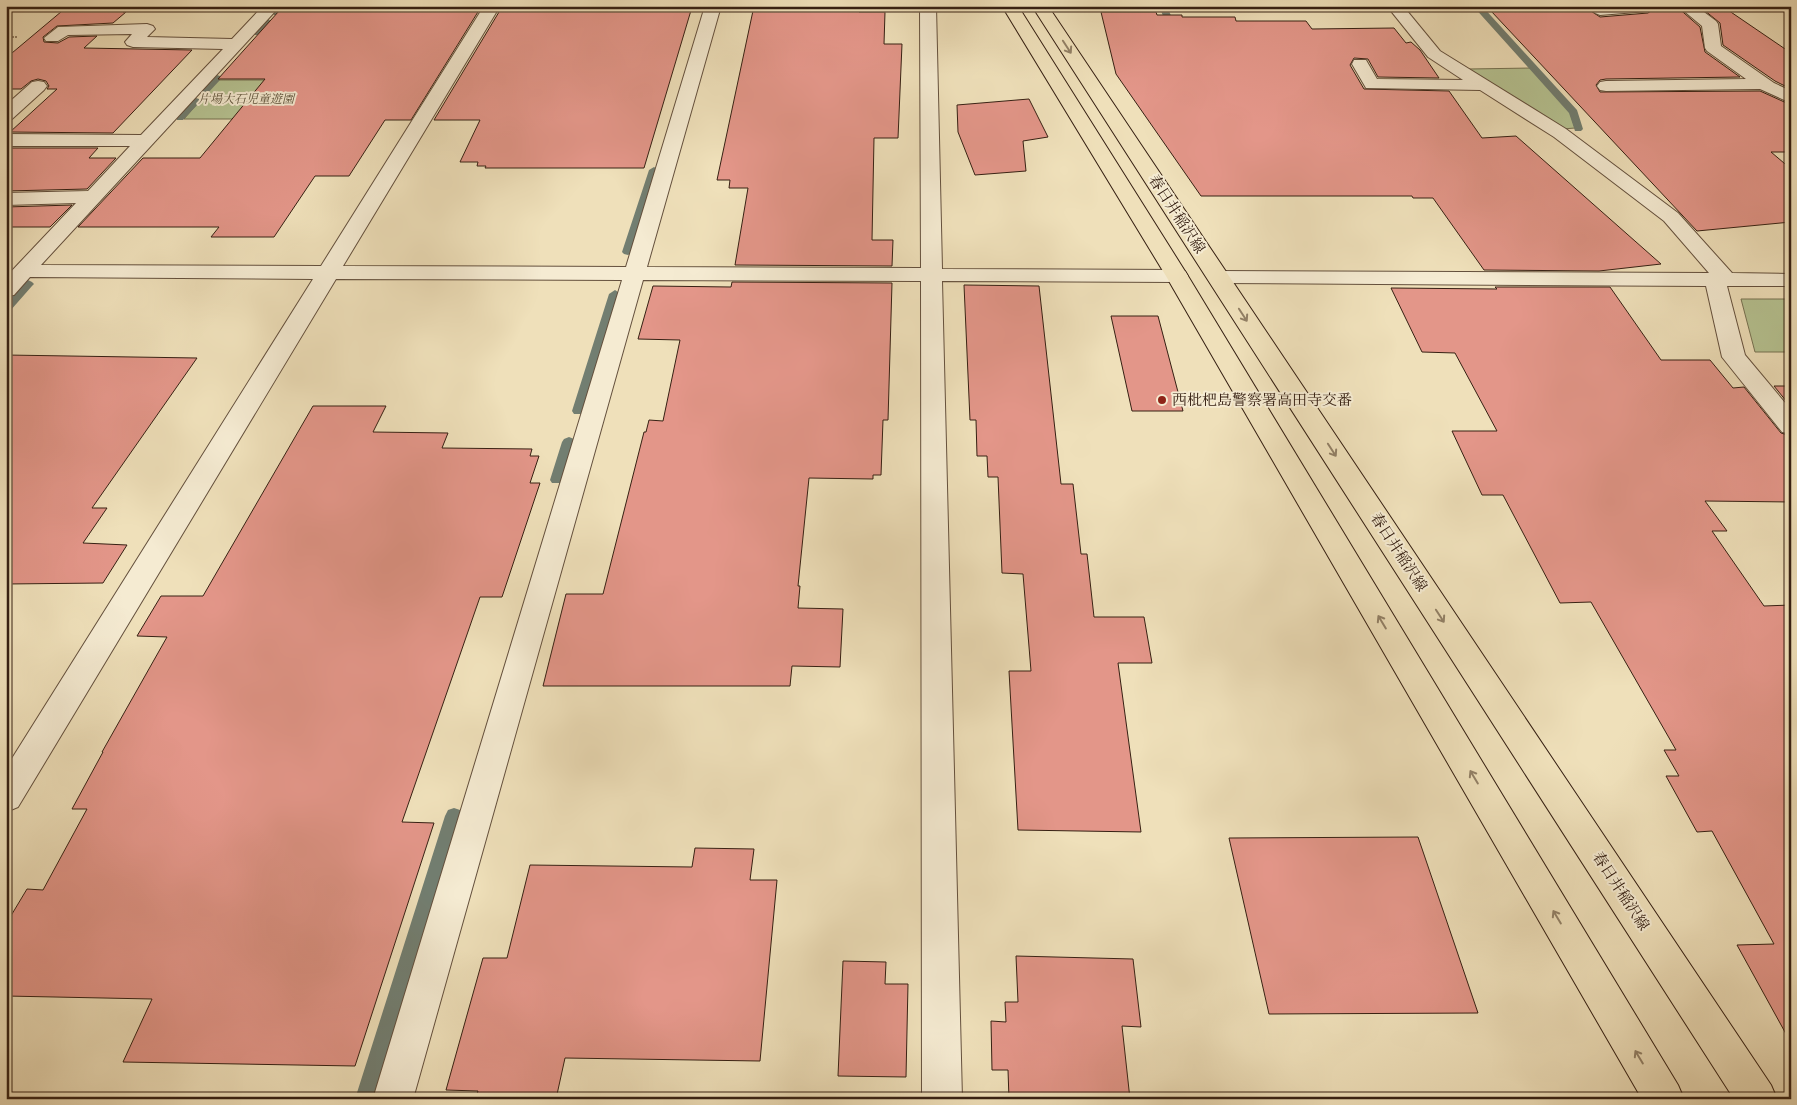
<svg xmlns="http://www.w3.org/2000/svg" width="1797" height="1105" font-family="'IM FELL DW Pica','Noto Serif JP',serif">
<rect width="100%" height="100%" fill="#efe0ba"/>
<filter id="stains"><feTurbulence type="fractalNoise" baseFrequency=".004" numOctaves="4"/><feColorMatrix values="0 0 0 0 .2 0 0 0 0 .09 0 0 0 0 .02 0 0 0 .5 -.17"/></filter>
<radialGradient id="worn" r=".72"><stop offset=".6" stop-color="#630" stop-opacity="0"/><stop offset="1" stop-color="#630" stop-opacity=".3"/></radialGradient>
<!-- green -->
<path fill="#b6c392" stroke="#767252" d="M1532,68L1570,112L1575,128L1563,129L1468,69Z
M218,80H309L279,119H184Z
M1741,299H1791V352H1755Z"/>
<g fill="none" stroke-linecap="round" stroke-linejoin="round">
<!-- stream -->
<path fill="#727e71" fill-rule="evenodd" d="M278,6H287L280,15H274L273,13Z
M1159,6H1167L1178,33L1177,35L1170,33Z
M1473,6H1482L1577,110L1583,129L1581,131H1575L1569,113Z
M268,19L272,22L271,24L261,35H255V31Z
M217,75L220,76V80L207,94H201V90L214,76Z
M196,98L199,99V103L183,120H177V116L193,99Z
M654,167L659,170L634,252L628,255L624,254L622,252L649,170Z
M28,280L32,282L34,284L32,286L10,311L6,312V301L24,282Z
M615,290L621,294L586,411L584,414H574L572,411L609,294Z
M569,437L574,439L576,442L564,480L562,483H552L550,480L562,442L564,439Z
M454,808L460,810L463,816L377,1099H355L445,816L448,810Z"/>
</g>
<!-- building -->
<path fill="#e39689" stroke="#362013" d="M68,6H131L123,12H126L113,23L57,26L43,37L44,42L58,43L69,37L97,36L84,48L192,50L113,133L10,132L57,89H47L49,86L46,81L38,79L31,81L21,89H6V58Z
M754,6H859V12H885L884,44H902L898,138H874L872,240H893L892,266L735,265L748,188H729L730,180H717Z
M1562,6H1593L1591,11L1600,17L1648,13L1658,6H1676L1700,27L1705,52L1740,77L1606,79L1600,80L1596,85L1600,92L1760,91L1791,105V152H1771L1791,169V222L1697,231L1491,11L1567,10Z
M1699,6H1722L1791,53V89L1775,81L1723,45L1720,23Z
M389,7H481L411,120H385L349,176H315L274,237H211L219,227H78L143,158H200L265,79H218L279,11H386Z
M502,7H692L644,168H485L486,166H477L478,162H460L480,120H434Z
M1101,12H1156L1157,15H1182V17H1235L1236,21H1306L1312,29L1394,28L1406,43L1411,42L1420,50L1439,78L1378,77L1368,59L1354,58L1350,65L1364,89L1449,91L1482,138L1516,136L1661,264L1599,271L1484,270L1433,198H1413L1412,196H1201L1116,74Z
M1029,99L1048,137L1023,141L1026,171L975,175L958,132L957,105Z
M6,148H98L89,158H116L87,189L6,191Z
M72,205L50,227H6V207Z
M732,282L892,283L888,420H883L881,475H873V479L809,478L798,586H800L798,608L843,609L840,667L792,666L790,686H543L566,594H603L644,432H646L649,420L663,421L680,340L638,339L653,286L731,287Z
M964,285L1039,286L1061,484H1073L1081,554H1087L1094,617H1144L1152,663H1118L1141,832L1018,830L1009,671H1031L1023,574L1002,573L998,477H988L987,456H977L976,420H970Z
M1495,287H1610L1661,360H1710L1733,388L1744,387L1781,433L1791,436V502L1705,501L1727,531H1712L1764,606L1791,605V1043L1737,945L1774,944L1712,831L1697,832L1666,776H1679L1664,750H1676L1591,602L1560,603L1503,495H1482L1452,431H1497L1455,353L1422,352L1391,288L1497,289Z
M1111,316H1158L1183,411H1132Z
M6,355L197,358L92,508H107L83,543L127,545L103,583L6,584Z
M1774,386H1791V407Z
M313,406H386L373,432L448,433L442,448L532,449L530,456H539L530,483H540L502,597H480L402,822L434,823L355,1066L123,1062L152,999L6,996V924L27,889L43,890L87,809H72L103,752H102L167,637L137,636L161,596H203Z
M1418,837L1478,1013L1269,1014L1229,838Z
M695,848L754,849L750,880H777L760,1061L565,1058L556,1099H475L478,1091L446,1090L483,958H507L530,865L692,867Z
M1016,956L1133,959L1141,1027L1122,1026L1130,1099H1009L1008,1070H992L991,1021L1006,1022L1005,1002H1018Z
M843,961L886,962L885,984H908L906,1077L838,1076Z"/>
<g fill="none" stroke-linecap="round" stroke-linejoin="round">
<defs>
<path id="minor" d="M263,6H280L41,265L321,266L484,6H500L343,266L626,267L705,6H721L647,267L921,268L920,6H936L942,269L1177,270L1185,271L1188,276L1185,281L1177,282L942,281L962,1099H922L921,281L643,280L413,1099H373L622,280L336,279L18,807L6,812V768L313,279L30,277L14,295L6,296V277L76,203L6,205V193L88,191L130,146H6V134L141,135L223,49L133,47L127,45L125,42L132,34L68,35L58,41H46L44,38L58,27L147,24L153,26L155,29L147,37L232,39Z
M1387,6H1403L1440,51L1566,129L1678,213L1732,273L1791,274V286H1727L1745,355L1791,410V434L1782,432L1722,357L1706,286L1219,283L1211,282L1208,277L1211,272L1219,271L1709,273L1664,221L1554,137L1480,90L1366,88L1352,64L1354,60H1366L1377,79L1463,80L1428,57Z
M1656,6L1653,9L1648,11L1600,15L1595,13L1592,10L1596,6Z
M1678,6H1696L1716,21L1718,24L1721,46L1774,83L1791,91V103L1760,89L1606,91L1600,90L1597,86L1600,82L1606,81L1746,79L1707,51L1705,48L1702,26Z
M38,81L44,82L47,86L44,90L12,119L6,120V105L32,82Z"/>
<path id="major" d="M1002,6H1018L1188,276L1678,1085L1684,1099H1642L1166,276Z
M1032,6H1048L1771,1085L1777,1099H1734Z"/>
</defs>
<!-- minor casing -->
<use href="#minor" stroke="#64503d" stroke-width="2"/>
<!-- major casing -->
<use href="#major" stroke="#362013" stroke-width="2"/>
<!-- path -->
<path stroke="#362013" stroke-width="2" stroke-dasharray="0.5 1" stroke-linecap="butt" d="M6,37H18"/>
<!-- minor -->
<use href="#minor" fill="#f5ebd2" fill-rule="evenodd"/>
<!-- major -->
<use href="#major" fill="#efe0ba" fill-rule="evenodd"/>
</g>
<!-- one-way arrows -->
<defs><path id="oneway-shaft" d="M-6 0H5M1.5-3L5.5 0L1.5 3" fill="none" stroke-width="1.6" stroke-linecap="round" stroke-linejoin="round" transform="scale(1.25)"/></defs>
<g stroke="#928066">
<use href="#oneway-shaft" transform="translate(1067 47) rotate(57)"/>
<use href="#oneway-shaft" transform="translate(1243 315) rotate(57)"/>
<use href="#oneway-shaft" transform="translate(1332 450) rotate(57)"/>
<use href="#oneway-shaft" transform="translate(1440 616) rotate(57)"/>
<use href="#oneway-shaft" transform="translate(1382 622) rotate(-121)"/>
<use href="#oneway-shaft" transform="translate(1474 777) rotate(-121)"/>
<use href="#oneway-shaft" transform="translate(1557 917) rotate(-121)"/>
<use href="#oneway-shaft" transform="translate(1639 1057) rotate(-121)"/>
</g>
<!-- markers -->
<circle fill="#8f2418" stroke="#f5ebd2" stroke-width="2" cx="1162" cy="400" r="5"/>
<g text-anchor="middle" stroke-width="4" stroke-linejoin="round" paint-order="stroke">
<!-- far-park labels -->
<g font-size="12" font-style="italic" fill="#5c5139" stroke="#f5ebd2">
<text x="246" y="103">片場大石児童遊園</text>
</g>
<!-- street labels -->
<g font-size="15" fill="#362013" stroke="#f5ebd2">
<text transform="translate(1177 214) rotate(57)" y="5">春日井稲沢線</text>
<text transform="translate(1399 552) rotate(57)" y="5">春日井稲沢線</text>
<text transform="translate(1621 891) rotate(57)" y="5">春日井稲沢線</text>
</g>
<!-- poi labels -->
<g font-size="15" fill="#362013" stroke="#f5ebd2" text-anchor="start">
<text x="1172" y="405">西枇杷島警察署高田寺交番</text>
</g>
</g>
<!-- margin -->
<rect width="1797" height="1105" fill="none" stroke="#efe0ba" stroke-width="25"/>
<rect x="8" y="8" width="1782" height="1090" fill="none" stroke="#362013" stroke-width="2.5"/>
<rect x="12" y="12" width="1772" height="1080" fill="none" stroke="#362013"/>
<rect width="100%" height="100%" filter="url(#stains)"/>
<rect width="100%" height="100%" fill="url(#worn)"/>
</svg>
